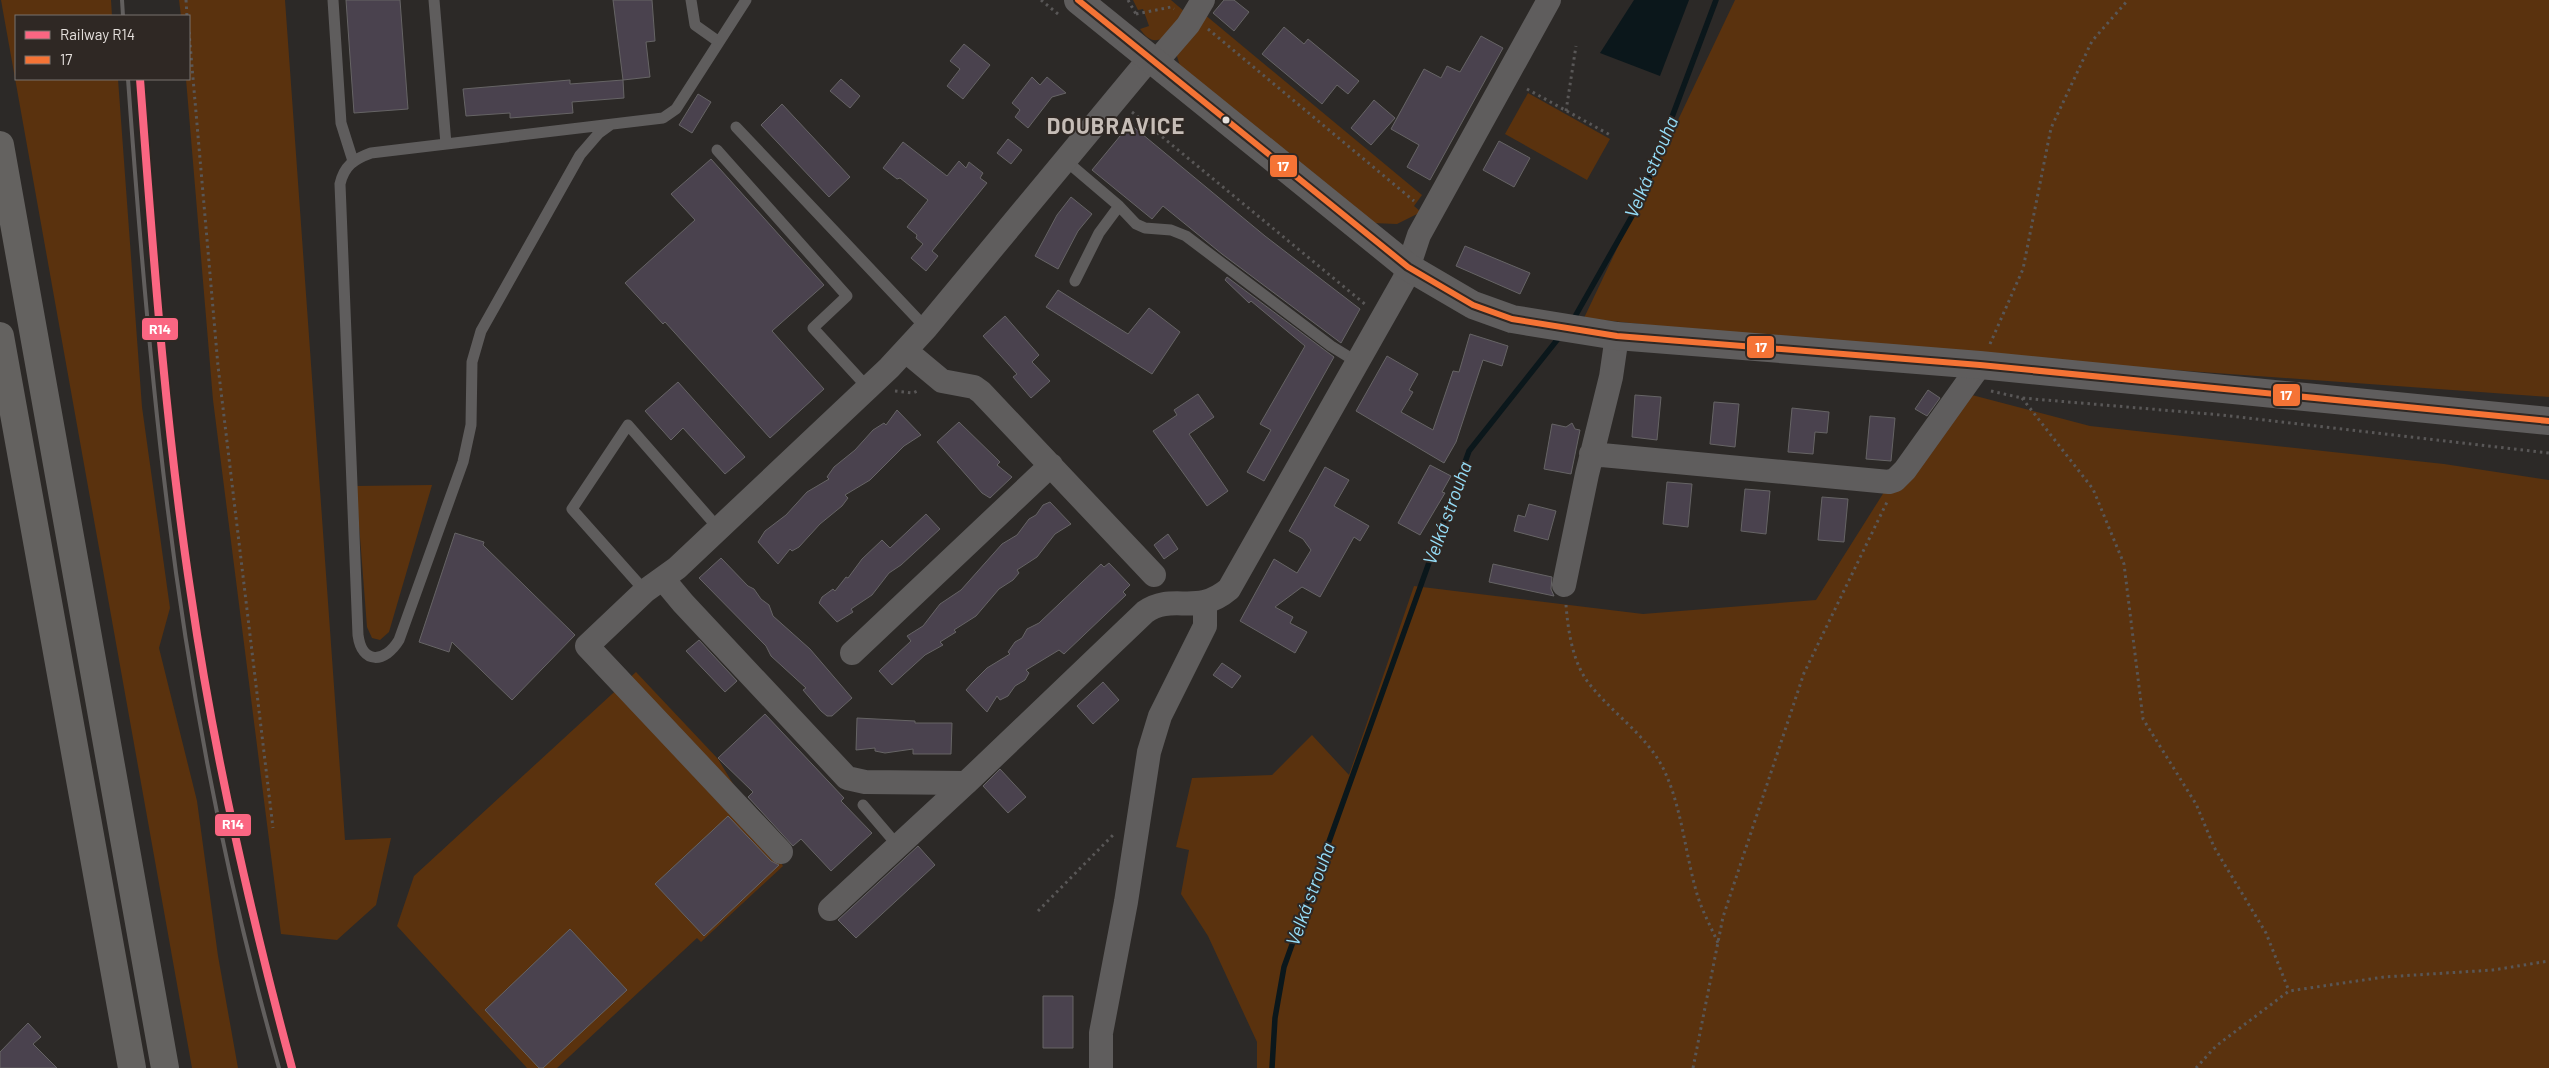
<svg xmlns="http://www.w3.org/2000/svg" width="2549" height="1068" font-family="Barlow,sans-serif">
<rect width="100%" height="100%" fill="#2c2927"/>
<!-- green -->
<path fill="#5a320e" d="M1,0H111L112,16H16V79H118L142,407L170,608L159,648L197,801L218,956L238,1068H192Z
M179,0H285L345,840L391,838L376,905L337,940L281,934L213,400L186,79H189V16H181Z
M1133,0H1171L1185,12C1171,28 1159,56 1140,29L1149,26L1143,9L1138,10Z
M1735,0H2549V397L1867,348L1584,318Z
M1204,14L1422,195L1414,206L1421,212L1397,224L1372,223L1180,66L1176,53Z
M1528,93L1610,139L1587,180L1505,134Z
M1949,389L2090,426L2444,464L2549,480V1068H1257V1042L1208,936L1181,894L1189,850L1176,847L1192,778L1272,775L1312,735L1349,775L1414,586L1643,614L1816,600Z
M432,485L389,632L380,640L372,638L367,627L356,486Z
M636,672L718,759L783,866L701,942L697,938L557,1068H527L397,926L414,876Z"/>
<!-- water -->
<path fill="#0b171b" d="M1634,0H1689L1660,76L1600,53Z"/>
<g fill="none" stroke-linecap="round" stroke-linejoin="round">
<!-- stream -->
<path stroke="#0b171b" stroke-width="5.5" d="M1573,320L1640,202L1716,0
M1272,1068L1275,1018L1284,967L1469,451L1561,335"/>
</g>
<!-- building -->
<path fill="#4a424e" stroke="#666465" d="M346,0H400L408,109L354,113Z
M613,0H652L655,41L646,42L650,77L623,80Z
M1224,0H1234L1249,12L1234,31L1213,13Z
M1284,27L1304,44L1308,39L1359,81L1348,94L1337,85L1322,104L1262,54Z
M1481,36L1503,48L1430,180L1407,167L1419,145L1391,129L1424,69L1441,78L1447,66L1460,72Z
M964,44L990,65L963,99L947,86L960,69L950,61Z
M1032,77L1040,85L1047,77L1066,93L1052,97L1028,128L1015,117L1020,110L1012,103Z
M841,79L860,96L850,108L830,91Z
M570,80V84L623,80L624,98L572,102L573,113L510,118V113L466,116L463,89Z
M698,94L711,102L692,133L679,125Z
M1374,100L1395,118L1371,145L1351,128Z
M782,104L850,177L829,197L761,125Z
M1130,124L1265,236L1360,309L1341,343L1222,254L1163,206L1152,219L1092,170Z
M1008,139L1022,150L1011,164L997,153Z
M1499,141L1530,158L1514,187L1483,170Z
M903,142L947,176L959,161L966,168L969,162L983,173L980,178L987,183L932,251L938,256L926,271L911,258L923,244L916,238L917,235L907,227L928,200L900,178L897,179L883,168Z
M711,159L824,285L772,331L824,389L770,438L665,322L663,324L625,283L695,220L671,194Z
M1071,197L1092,214L1078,231L1058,269L1035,256L1057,215Z
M1465,246L1530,273L1520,294L1456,266Z
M1227,277L1334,357L1264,481L1247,472L1271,430L1260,424L1305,346L1251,301L1249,303L1225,280Z
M1058,290L1128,334L1149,308L1180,332L1152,374L1046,307Z
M1005,316L1039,355L1032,362L1050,381L1031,398L1013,377L1017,374L983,336Z
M1470,334L1508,346L1502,366L1483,360L1456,442L1444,463L1356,411L1387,356L1418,374L1409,390L1413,392L1401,412L1433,430L1453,371L1459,372Z
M678,382L745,457L725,474L683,428L671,440L645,411Z
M1928,390L1940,398L1927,416L1915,409Z
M1198,394L1214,417L1189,434L1228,491L1207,506L1153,431L1177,415L1174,410Z
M1635,395L1661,397L1657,440L1632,437Z
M1714,402L1739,404L1735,447L1710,444Z
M1792,408L1829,412L1827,433L1815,432L1813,454L1788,452Z
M897,410L921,435L904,446L870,480L845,495L848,498L842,506L820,524L799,547L792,551L790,549L778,564L758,542L765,531L786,515L807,492L829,479L827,477L834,467L855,450L873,430L884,423L886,425Z
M1870,416L1895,418L1891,461L1866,459Z
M959,422L1000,462L997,465L1012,477L990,498L982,493L937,442Z
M1572,423L1575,429L1580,430L1571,474L1544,469L1552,424L1566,427Z
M1430,465L1451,476L1442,492L1445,493L1420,535L1398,523Z
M1325,467L1349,480L1334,506L1369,526L1360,541L1354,537L1320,597L1302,587L1275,607L1293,617L1290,623L1307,632L1295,653L1240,621L1274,559L1297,573L1311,550L1303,539L1289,531Z
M1667,482L1692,484L1688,527L1663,524Z
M1745,489L1770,491L1766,534L1741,531Z
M1822,497L1848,499L1844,542L1818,540Z
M1050,502L1071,524L1055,534L1037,557L1017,570L1019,573L1013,580L999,589L976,616L954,630L956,632L940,642L943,645L925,655L892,685L879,671L911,641L907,636L923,626L940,604L961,590L1002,544L1017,535L1029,519L1036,515L1043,505Z
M1529,504L1556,511L1548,540L1514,531L1518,515L1525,517Z
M926,514L940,529L901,565L889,573L872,595L851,609L853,612L837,622L819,603L822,597L833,589L835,591L846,577L848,578L862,559L882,540L890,548Z
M455,533L484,542L483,545L575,635L512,700L452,642L449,652L419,642Z
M1168,534L1178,549L1164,559L1154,545Z
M721,558L748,586L754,589L761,599L769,605L773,616L810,649L852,698L832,716H827L821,711L803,690L806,688L771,656L766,646L699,578Z
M1109,563L1130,585L1123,592L1126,595L1064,654L1059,650L1026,670L1029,673L1025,680L1015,686L1008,696L1000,700L997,696L987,712L966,690L972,683L987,668L1010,654L1008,652L1015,642L1022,638L1027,629L1039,623L1101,564L1104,567Z
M1493,564L1552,577L1551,589L1554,596L1489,582Z
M699,640L737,681L725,692L686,651Z
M1222,663L1241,676L1232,688L1213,675Z
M1103,682L1119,700L1093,724L1077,706Z
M765,714L844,798L841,801L872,833L831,871L801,839L793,846L748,797L753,792L718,758Z
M857,718L915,721V723H952L951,754H913V749L885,753L875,751V748L856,750Z
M1000,769L1026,797L1008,813L983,786Z
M728,816L771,861L779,865L704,936L655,884Z
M918,846L935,865L856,938L838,920Z
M570,929L627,990L543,1068H539L485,1010Z
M1043,996H1073V1048H1043Z
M28,1023L41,1037L33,1044L57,1068H0V1052Z"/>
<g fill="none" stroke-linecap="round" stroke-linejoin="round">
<!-- path -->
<path stroke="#595757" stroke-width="3" stroke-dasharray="2.5 4" stroke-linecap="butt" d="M186,0L187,16
M1041,0L1058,14
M1128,0L1136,14
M1136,14L1171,7L1174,9
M1208,29L1414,201
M189,32L218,366L273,828
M1527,89L1612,136
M1566,111L1576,46
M1132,112L1366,305
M1990,344L2023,269L2051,128L2092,41L2128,0
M895,391L913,393L920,390
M1991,391L2022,398L2221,415L2549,453
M2022,398L2093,489L2124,564L2143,719L2196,804L2214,847L2266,933L2289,991
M1566,605C1568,630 1572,657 1585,678C1608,711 1646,733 1664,770C1682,808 1685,853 1697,894C1702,911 1711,927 1718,943
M1038,911L1114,834
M1693,1068L1723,917L1804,673L1887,502
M2196,1068L2216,1046L2289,991L2384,977L2493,970L2549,961"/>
<!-- service -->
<path stroke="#5f5d5d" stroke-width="11" d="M333,0L341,123L353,161
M434,0L446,144
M691,0L695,25L719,42
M610,125L599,133L580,155L481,331L472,362L471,425L463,462L399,640C385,663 362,665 358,635L340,184C344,166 354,159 371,153L663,118L676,109L746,0
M736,127L926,328
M717,150L847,296L813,328L868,388
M1065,160L1119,206L1136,224L1145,228L1171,230L1186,236L1331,346L1357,362
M1075,281L1099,233L1119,206
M645,591L572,509L628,425L719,529
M863,805L898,846"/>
<!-- minor -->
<path stroke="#5f5d5d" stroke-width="24" d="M1156,62L1188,25L1203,0
M906,351L942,381L974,387L981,392L1154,575
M1591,454L1889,482L1895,480L1905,470L1980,365
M663,579L683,603L847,778L865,782L966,783L1145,612C1174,592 1196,617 1229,589L1404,280L1419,235L1549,0
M1564,585L1587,474L1611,377L1617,336
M852,653L1051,465
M781,852L587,646L645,591L677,568L889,368L926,328L1150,58
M830,909L966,783
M1101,1068V1033L1126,902L1149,752L1160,716L1205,626V602"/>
<!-- tertiary -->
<path stroke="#5f5d5d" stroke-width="28" d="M1078,0L1408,267L1473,305L1512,319L1617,336L1980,365L2549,421"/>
<!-- trunk -->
<path stroke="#646260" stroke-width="28" d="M0,145L165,1068
M0,336L132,1068"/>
<!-- rail -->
<path stroke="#625f5e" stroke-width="4" d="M122,0L123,16
M128,79C138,218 149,357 166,495C189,688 226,881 279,1068"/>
<defs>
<path id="bus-1" d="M1078,0L1408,267L1473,305L1512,319L1617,336L1980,365L2549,421"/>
</defs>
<!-- bus-1 casing -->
<use href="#bus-1" stroke="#2f2824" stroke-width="10"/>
<!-- bus-1 -->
<use href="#bus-1" stroke="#f57335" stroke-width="6"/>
<defs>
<path id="rail-1" d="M140,79C153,251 165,424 191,595C214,755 250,912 292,1068"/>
</defs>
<!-- rail-1 casing -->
<use href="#rail-1" stroke="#2f2824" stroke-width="11"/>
<!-- rail-1 -->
<use href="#rail-1" stroke="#fa6682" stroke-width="8"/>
</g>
<!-- markers -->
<circle fill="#e5e0dd" stroke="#2f2824" stroke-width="2" cx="1226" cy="120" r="4.5"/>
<g text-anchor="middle" stroke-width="4" stroke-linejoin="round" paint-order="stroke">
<!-- water labels -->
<g font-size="19" font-style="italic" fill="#95ddf8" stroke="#2f2824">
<text transform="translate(1651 167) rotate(-67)" y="7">Velká strouha</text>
<text transform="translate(1447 513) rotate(-70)" y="7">Velká strouha</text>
<text transform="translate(1310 894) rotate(-70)" y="7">Velká strouha</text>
</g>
<!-- district labels -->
<g font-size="22" font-weight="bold" letter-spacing="1" fill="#c6bdb7" stroke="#2f2824">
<text x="1116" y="134">DOUBRAVICE</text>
</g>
</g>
<g stroke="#2f2824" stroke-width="2">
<rect x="1269" y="154" width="29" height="24" rx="5" fill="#f57335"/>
<rect x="141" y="317" width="38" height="24" rx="5" fill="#fa6682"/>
<rect x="1746" y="335" width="29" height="24" rx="5" fill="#f57335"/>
<rect x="2272" y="383" width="29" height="24" rx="5" fill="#f57335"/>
<rect x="214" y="813" width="38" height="24" rx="5" fill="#fa6682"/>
</g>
<g font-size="14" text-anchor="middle" font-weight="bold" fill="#fff">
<text x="1283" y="171">17</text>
<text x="160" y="334">R14</text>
<text x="1761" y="352">17</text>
<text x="2286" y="400">17</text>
<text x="233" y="829">R14</text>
</g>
<!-- legend -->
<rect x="15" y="15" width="175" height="65" fill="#2f2824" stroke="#78726e"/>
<rect x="25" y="31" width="25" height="8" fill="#fa6682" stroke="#78726e"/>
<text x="60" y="40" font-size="15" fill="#e5e0dd">Railway R14</text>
<rect x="25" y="56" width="25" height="8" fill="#f57335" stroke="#78726e"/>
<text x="60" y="65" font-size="15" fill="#e5e0dd">17</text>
</svg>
